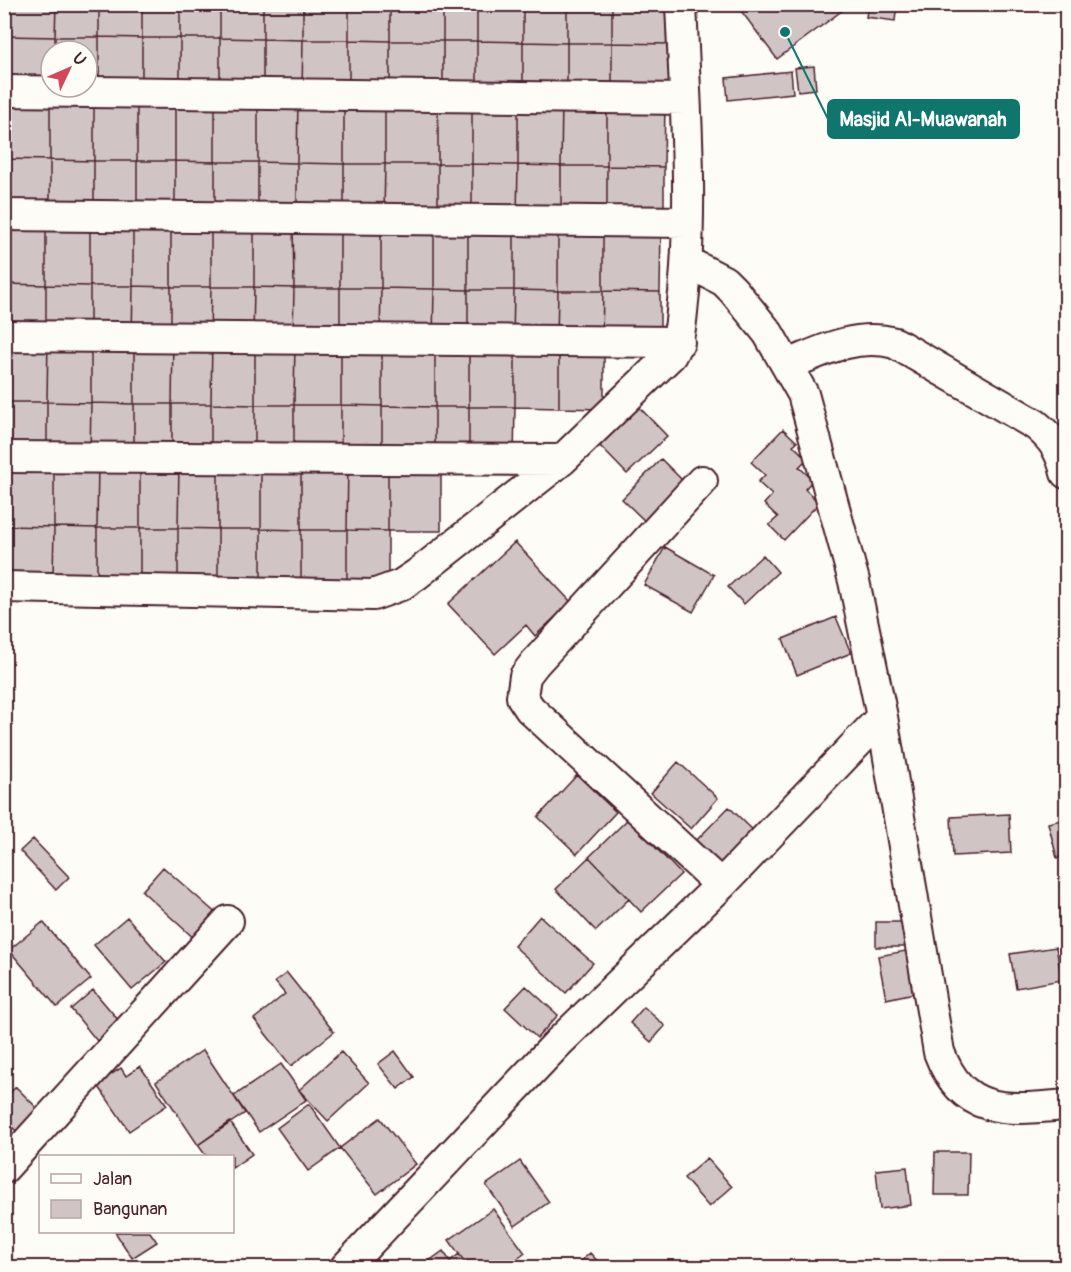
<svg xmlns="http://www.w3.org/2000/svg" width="1071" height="1272" font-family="Pangolin,sans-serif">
<rect width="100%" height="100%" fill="#fdfcf7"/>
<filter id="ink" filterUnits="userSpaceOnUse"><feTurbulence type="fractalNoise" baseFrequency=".0167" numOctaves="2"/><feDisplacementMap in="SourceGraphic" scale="12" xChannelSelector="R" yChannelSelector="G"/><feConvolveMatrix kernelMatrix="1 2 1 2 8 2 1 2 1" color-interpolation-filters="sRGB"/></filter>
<g filter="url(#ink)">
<!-- building -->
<path fill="#d0c5c4" stroke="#4a1f2b" stroke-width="1.5" d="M4,4H56L55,37L4,36Z
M56,4H99V37H55Z
M99,4H142V38L99,37Z
M142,4H180V38H142Z
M180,4H220V38H180Z
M220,4H263V39L220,38Z
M263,4H303V40L263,39Z
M303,4H349V40H303Z
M349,4H390V41L349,40Z
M390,4H443V41H390Z
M443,4H477V41H443Z
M477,4H523V42L477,41Z
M523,4H567V43L523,42Z
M567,4H612V43H567Z
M612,4H670V44L612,43Z
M736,4H851L777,59Z
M868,4H897L895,21L866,17Z
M4,36L55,37V51H51V86H4Z
M55,37H99V87H87V51H55Z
M99,37L142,38V87H99Z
M142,38H180V87H142Z
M180,38H220V88L180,87Z
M220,38L263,39V88H220Z
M263,39L303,40L302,89L263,88Z
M303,40H349V90L302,89Z
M349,40L390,41V90H349Z
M390,41H443V91L390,90Z
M443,41H477V91H443Z
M477,41L523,42V91H477Z
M523,42L567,43V92L523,91Z
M567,43H612V92H567Z
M612,43L670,44V93L612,92Z
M814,66L816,89L798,91L795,68Z
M791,71L793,93L728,100L726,78Z
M4,94L50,95V160L4,159Z
M50,95H94V161L50,160Z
M94,95L137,96V161H94Z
M137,96H175V161H137Z
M175,96L215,97V162L175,161Z
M215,97H258V162H215Z
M258,97L298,98L297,163L258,162Z
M298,98H344V164L297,163Z
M344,98L385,99V164H344Z
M385,99L438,100V164H385Z
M438,100H472V164H438Z
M472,100H518V165L472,164Z
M518,100L562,101L561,166L518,165Z
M562,101H607V166H561Z
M607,101L665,102L664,167L607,166Z
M4,159L50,160V209H4Z
M50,160L94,161V210L50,209Z
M94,161H137V210H94Z
M137,161H175V211L137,210Z
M175,161L215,162V211H175Z
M215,162H258V212L215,211Z
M258,162L297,163V212H258Z
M297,163L344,164V213L297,212Z
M344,164H385L384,213H344Z
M385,164H438V214L384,213Z
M438,164H472V214H438Z
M472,164L518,165L517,215L472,214Z
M518,165L561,166V215H517Z
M561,166H607V216L561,215Z
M607,166L664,167V216H607Z
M4,220H46V285L4,284Z
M46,220L90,221V286L46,285Z
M90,221H133V286H90Z
M133,221H171V287L133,286Z
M171,221L211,222V287H171Z
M211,222H254V287H211Z
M254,222L293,223L294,288L254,287Z
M293,223H340V288H294Z
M340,223L381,224V288H340Z
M381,224H434V289L381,288Z
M434,224L468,225V290L434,289Z
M468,225H514V290H468Z
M514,225H558V291L514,290Z
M558,225L603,226V291H558Z
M603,226L661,227L660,292L603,291Z
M4,284L46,285V334H4Z
M46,285L90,286V335L46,334Z
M90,286H133L132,335H90Z
M133,286L171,287V336L132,335Z
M171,287H211L210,336H171Z
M211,287H254L253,337L210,336Z
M254,287L294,288L293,337H253Z
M294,288H340V337H293Z
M340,288H381L380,338L340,337Z
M381,288L434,289L433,338H380Z
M434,289L468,290V339L433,338Z
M468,290H514L513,340L468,339Z
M514,290L558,291L557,340H513Z
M558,291H603L602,340H557Z
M603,291L660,292V341L602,340Z
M4,337H48L47,402H4Z
M48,337L91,338V403L47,402Z
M91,338H134V404L91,403Z
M134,338L173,339L172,404H134Z
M173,339H212L211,404H172Z
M212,339L255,340V405L211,404Z
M255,340H295L294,405H255Z
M295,340H341V405H294Z
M341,340L382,341V406L341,405Z
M382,341H435V407L382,406Z
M435,341L469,342V407H435Z
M469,342L515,343V407H469Z
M515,343H559V408L515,407Z
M559,343L604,344V409L559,408Z
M4,402H47V452L4,451Z
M47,402L91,403L90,452H47Z
M91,403L134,404V453L90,452Z
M134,404H172V453H134Z
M172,404H211V453H172Z
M211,404L255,405V454L211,453Z
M255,405H294V454H255Z
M294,405H341V455L294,454Z
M341,405L382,406V455H341Z
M382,406L435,407V456L382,455Z
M435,407H469V456H435Z
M469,407H515L514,457L469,456Z
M639,407L667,436L627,474L599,445Z
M783,429L797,442L793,445L807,459L799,467L813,480L805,489L819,503L784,540L769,525L778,517L764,504L772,495L758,482L765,475L751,462Z
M661,459L690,488L651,527L622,499Z
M4,461L54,462V527L4,526Z
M54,462H98L97,528L54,527Z
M98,462L140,463V528H97Z
M140,463H179L178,528H140Z
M179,463L218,464V529L178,528Z
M218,464H261V529H218Z
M261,464L301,465V530L261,529Z
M301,465H348L347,530H301Z
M348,465L388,466V531L347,530Z
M388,466H441V531H388Z
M4,526L54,527L53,576H4Z
M54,527L97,528V577L53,576Z
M97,528H140V577H97Z
M140,528H178V577H140Z
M178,528L218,529V578L178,577Z
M218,529H261V579L218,578Z
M261,529L301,530V579H261Z
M301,530H347V580L301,579Z
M347,530L388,531V580H347Z
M515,542L571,602L535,636L526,625L495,654L448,604Z
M665,547L714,575L693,612L644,585Z
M763,555L778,572L744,604L728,587Z
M836,617L851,653L797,675L783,639Z
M678,762L718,798L691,829L651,793Z
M577,775L616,812L577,854L538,817Z
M729,807L757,834L718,875L689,848Z
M1009,814L1011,853L953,856L951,817Z
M628,819L681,874L641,912L589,857Z
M1066,819V856L1057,858L1048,823Z
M33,839L69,877L56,890L20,851Z
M589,857L629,899L596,931L556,889Z
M163,867L219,916L197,941L142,891Z
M540,916L593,963L566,993L514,946Z
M127,917L166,962L132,990L94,945Z
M43,922L91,979L57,1007L9,950Z
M876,922H909V947H876Z
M1056,947L1062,980L1016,988L1010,954Z
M911,950L919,992L886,999L878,956Z
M287,973L334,1032L291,1066L254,1019L285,994L275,982Z
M526,986L558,1015L537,1038L505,1008Z
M93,990L120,1022L97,1041L71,1009Z
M644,1007L665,1026L651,1042L630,1023Z
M203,1050L245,1113L198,1145L156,1082Z
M395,1051L414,1077L398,1089L378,1064Z
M341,1052L369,1083L328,1121L299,1090Z
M281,1064L306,1100L259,1132L234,1096Z
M140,1066L167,1105L129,1131L97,1084L121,1068L126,1076Z
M16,1087L46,1117L24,1139L4,1119V1098Z
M309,1104L340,1148L308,1171L277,1128Z
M380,1118L416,1164L377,1194L340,1148Z
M230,1122L252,1154L232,1168V1156H206L198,1145Z
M935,1152H969L968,1195H934Z
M707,1158L732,1187L709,1207L684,1178Z
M520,1161L549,1202L515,1226L486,1185Z
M907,1167L911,1205L880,1209L876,1170Z
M493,1209L525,1253L505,1268H469L449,1240Z
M115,1232H150L157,1242L132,1258Z
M443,1251L450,1261L459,1254L469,1268H427L425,1264Z
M590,1253L604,1268H573Z"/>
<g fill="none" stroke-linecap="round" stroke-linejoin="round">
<defs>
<path id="street" d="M4,91L685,99
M4,215L687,222
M687,262L724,281L733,290L768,333L803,394L854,581L882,717L939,1052C963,1117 1009,1110 1066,1105
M4,336L679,342
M788,365C823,350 856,333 895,343L1036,425C1053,439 1061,451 1066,473
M4,457L562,460
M702,481L535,663L525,676L522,697L530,709L721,885
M4,587L373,595L401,585L416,575L562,460L671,355C682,336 681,315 684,293C693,198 685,100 681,4
M4,1168L228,921
M345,1268L558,1043L721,885L882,717"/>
</defs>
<!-- street casing -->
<use href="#street" stroke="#4a1f2b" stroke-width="34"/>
<!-- street -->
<use href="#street" stroke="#fdfcf7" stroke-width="30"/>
</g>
</g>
<!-- callouts -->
<path fill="none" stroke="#0f766e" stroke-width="2" d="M785 32L828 119"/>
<circle fill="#0f766e" stroke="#fdfcf7" stroke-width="2" cx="785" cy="32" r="6"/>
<rect fill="#0f766e" stroke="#0f766e" stroke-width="2" x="828" y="100" width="191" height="38" rx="6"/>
<g font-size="20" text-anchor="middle" font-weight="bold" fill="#fff">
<text x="923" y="126">Masjid Al-Muawanah</text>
</g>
<!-- margin -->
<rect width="1071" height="1272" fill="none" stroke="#fdfcf7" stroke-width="24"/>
<rect x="12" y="12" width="1047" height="1248" fill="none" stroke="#4a1f2b" stroke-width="2" filter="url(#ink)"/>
<!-- legend -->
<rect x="39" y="1155" width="195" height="78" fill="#fdfcf7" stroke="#b5a4a5" stroke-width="1.5"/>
<rect x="51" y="1174" width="30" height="9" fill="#fdfcf7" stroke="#b5a4a5" stroke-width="1.5"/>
<text x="93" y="1185" font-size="18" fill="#4a1f2b">Jalan</text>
<rect x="51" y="1200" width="30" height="18" fill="#d0c5c4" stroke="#b5a4a5" stroke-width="1.5"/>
<text x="93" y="1215" font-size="18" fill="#4a1f2b">Bangunan</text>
<!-- north arrow -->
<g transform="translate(69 69) rotate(46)"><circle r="28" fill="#fdfcf7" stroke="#b5a4a5" stroke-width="1.5"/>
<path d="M0-4.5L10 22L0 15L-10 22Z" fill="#d1495b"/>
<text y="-9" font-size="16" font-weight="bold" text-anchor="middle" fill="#4a1f2b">U</text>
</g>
</svg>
